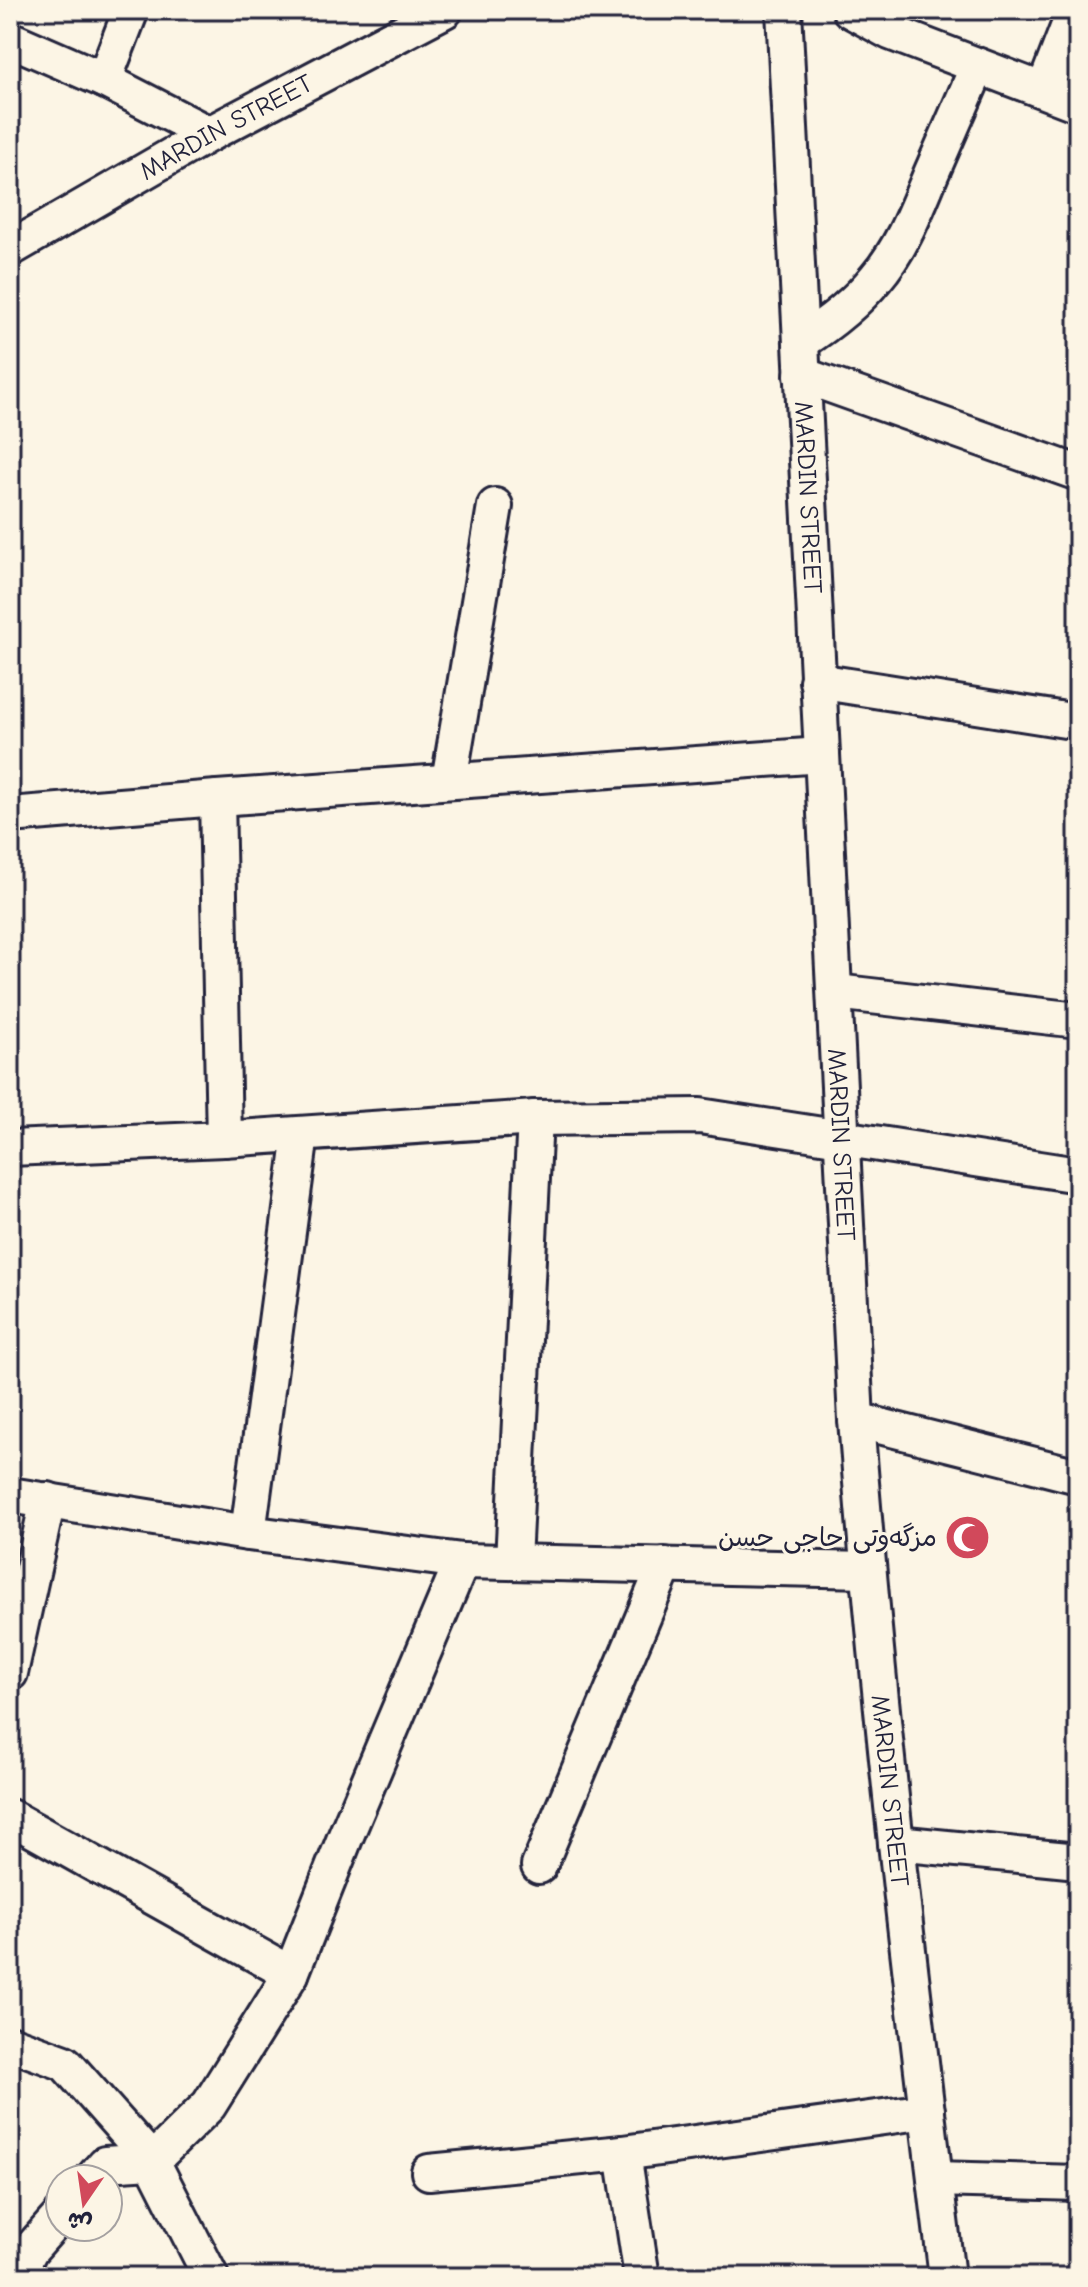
<svg xmlns="http://www.w3.org/2000/svg" width="1088" height="2287" font-family="'Comic Neue','Playpen Sans Arabic',sans-serif">
<rect width="100%" height="100%" fill="#fcf5e5"/>
<filter id="ink" filterUnits="userSpaceOnUse"><feTurbulence type="fractalNoise" baseFrequency=".0125" numOctaves="2"/><feDisplacementMap in="SourceGraphic" scale="16" xChannelSelector="R" yChannelSelector="G"/><feConvolveMatrix kernelMatrix="1 2 1 2 8 2 1 2 1" color-interpolation-filters="sRGB"/></filter>
<g filter="url(#ink)">
<g fill="none" stroke-linecap="round" stroke-linejoin="round">
<defs>
<g id="minor">
<path id="s1" d="M784,10L856,1420C878,1706 912,1992 947,2277"/>
<path d="M850,10L890,32L1078,104"/>
<path d="M10,39L104,80L209,134"/>
<path d="M104,80L131,10"/>
<path d="M1044,90L1075,10"/>
<path id="s2" d="M10,249L209,134L445,10"/>
<path d="M801,342C829,324 855,304 876,278C902,248 916,210 931,174C947,138 962,102 978,66"/>
<path d="M802,375L1078,473"/>
<path d="M817,681L1078,722"/>
<path d="M449,781L495,506"/>
<path d="M217,798L224,1139"/>
<path d="M10,815L217,798L822,755"/>
<path d="M836,992L1078,1020"/>
<path d="M10,1148L224,1139L535,1118L700,1116L1078,1175"/>
<path d="M856,1420L1078,1476"/>
<path d="M10,1495L248,1533L462,1561L868,1570"/>
<path d="M248,1533L301,1134"/>
<path d="M513,1561L535,1118"/>
<path d="M10,1673L48,1500"/>
<path d="M10,1817L291,1974"/>
<path d="M896,1843L1078,1861"/>
<path d="M539,1866L665,1565"/>
<path d="M10,2043L65,2063L152,2161L211,2277"/>
<path d="M623,2153L642,2277"/>
<path d="M429,2172L623,2153L927,2111"/>
<path d="M92,2179L105,2164L152,2161L209,2105L291,1974L345,1838L462,1561"/>
<path d="M935,2179L1078,2183"/>
<path d="M16,2277L30,2250L60,2216"/>
</g>
</defs>
<!-- minor casing -->
<use href="#minor" stroke="#22223b" stroke-width="40"/>
<!-- minor -->
<use href="#minor" stroke="#fcf5e5" stroke-width="34"/>
</g>
</g>
<!-- icons -->
<defs>
<symbol id="mosque-disc" viewBox="-11 -11 22 22"><circle r="9.5" fill="#d1495b" stroke="#fcf5e5"/><path d="M3.5-4.9A6 6 0 1 0 3.5 4.9A5 5 0 1 1 3.5-4.9Z" fill="#fff"/></symbol>
</defs>
<g fill-rule="evenodd">
<use href="#mosque-disc" x="942" y="1512" width="51" height="51"/>
</g>
<g text-anchor="middle" stroke-width="6" stroke-linejoin="round" paint-order="stroke">
<!-- street labels -->
<g font-size="26" fill="#22223b" stroke="#fcf5e5">
<text dy="9" stroke="none"><textPath href="#s2" startOffset="248">MARDIN STREET</textPath></text>
<text dy="9" stroke="none"><textPath href="#s1" startOffset="488">MARDIN STREET</textPath></text>
<text dy="9" stroke="none"><textPath href="#s1" startOffset="1136">MARDIN STREET</textPath></text>
<text dy="9" stroke="none"><textPath href="#s1" startOffset="1784">MARDIN STREET</textPath></text>
</g>
<!-- poi labels -->
<g font-size="26" fill="#22223b" stroke="#fcf5e5" text-anchor="end">
<text x="937" y="1546">مزگەوتی حاجی حسن</text>
</g>
</g>
<!-- margin -->
<rect width="1088" height="2287" fill="none" stroke="#fcf5e5" stroke-width="40"/>
<rect x="20" y="20" width="1048" height="2247" fill="none" stroke="#22223b" stroke-width="3" filter="url(#ink)"/>
<!-- north arrow -->
<g transform="translate(84 2203) rotate(193)"><circle r="38" fill="#fcf5e5" stroke="#a5a1a1" stroke-width="2"/>
<path d="M0-6L14 30L0 20L-14 30Z" fill="#d1495b"/>
<text y="-12" font-size="22" font-weight="bold" text-anchor="middle" fill="#22223b">ش</text>
</g>
</svg>
